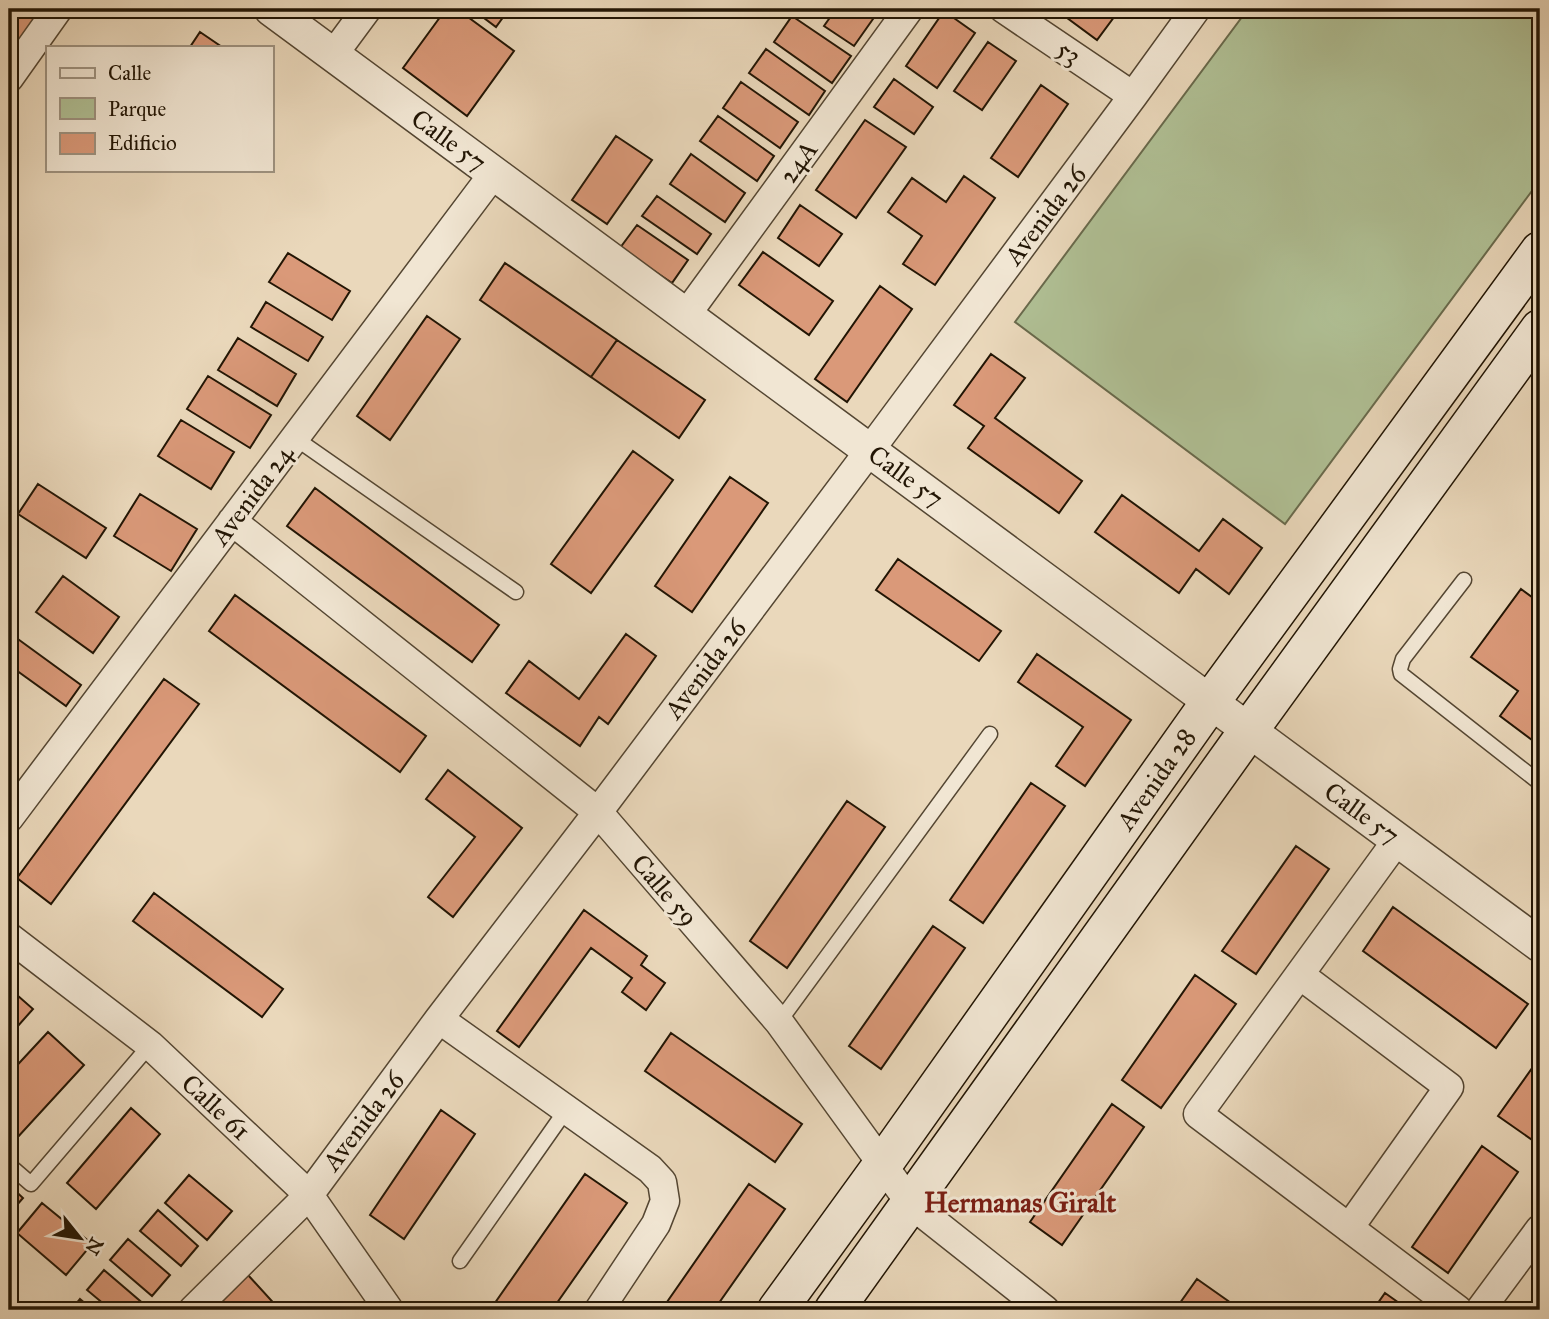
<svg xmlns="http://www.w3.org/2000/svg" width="1549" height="1319" font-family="'IM FELL Great Primer',serif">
<rect width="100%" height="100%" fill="#ead8bb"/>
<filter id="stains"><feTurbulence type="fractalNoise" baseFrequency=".00286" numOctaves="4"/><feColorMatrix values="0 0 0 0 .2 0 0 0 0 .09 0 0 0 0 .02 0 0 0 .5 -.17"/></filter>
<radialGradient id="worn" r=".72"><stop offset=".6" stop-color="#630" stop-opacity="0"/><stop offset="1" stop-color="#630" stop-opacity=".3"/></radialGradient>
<!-- green -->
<path fill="#b0c095" stroke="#696a4c" stroke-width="2" d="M1248,9H1540V180L1285,524L1015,322Z"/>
<!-- building -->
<path fill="#da9979" stroke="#221504" stroke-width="2" d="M9,9H44L16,50L9,45Z
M446,9H457L514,51L467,116L403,68Z
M472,9H509L496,27Z
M836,9H880L854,46L824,26Z
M1061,9H1120L1097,40L1059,12Z
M944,11L975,33L937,88L906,66Z
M792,16L851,56L832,83L774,42Z
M200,32L222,47H190Z
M988,42L1016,61L982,110L954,91Z
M766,49L825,91L809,115L749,73Z
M894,79L933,107L914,134L874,107Z
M741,82L798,122L780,148L723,108Z
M1041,85L1068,104L1018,177L991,158Z
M718,116L774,156L757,181L700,141Z
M865,120L906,147L856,218L816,190Z
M616,136L652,160L607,224L572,200Z
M691,154L745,193L725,222L670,184Z
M964,176L995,198L935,285L903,264L922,236L888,212L912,178L946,202Z
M657,196L711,234L697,254L642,216Z
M800,205L842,234L819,266L778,238Z
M637,225L688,260L672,283L620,248Z
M763,252L833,301L809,335L739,285Z
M288,253L350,291L332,320L269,282Z
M505,263L617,340L591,377L480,300Z
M880,286L912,309L847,402L815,379Z
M266,302L323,337L308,361L251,327Z
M427,316L460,339L390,440L357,416Z
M238,338L296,374L277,406L218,370Z
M617,340L705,400L679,438L591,377Z
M991,354L1025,378L995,418L1082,481L1059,513L968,448L984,426L954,405Z
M208,376L271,415L250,448L187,409Z
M181,420L234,452L211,489L158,456Z
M633,451L673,480L591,593L551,564Z
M730,477L768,503L692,612L655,586Z
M38,484L106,528L86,558L18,514Z
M315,488L499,625L472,662L287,526Z
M140,494L197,529L171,571L114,536Z
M1122,495L1199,551L1223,519L1262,548L1229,594L1196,569L1179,593L1095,532Z
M898,559L1001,631L979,661L876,590Z
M63,576L119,617L93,653L36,612Z
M1521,589L1540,603V746L1500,716L1518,691L1471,657Z
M235,595L426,736L400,772L209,631Z
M11,634L81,685L66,706L9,665V638Z
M626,634L656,656L608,724L599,717L580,746L506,693L529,661L579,699Z
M1037,654L1131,720L1085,786L1056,766L1083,727L1018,682Z
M164,679L199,704L51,904L17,878Z
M448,770L522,828L453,917L428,897L475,837L426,799Z
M1031,783L1065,806L983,923L950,900Z
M847,801L885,827L787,968L750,941Z
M1296,846L1329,869L1256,974L1222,951Z
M154,893L283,989L262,1017L133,921Z
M1393,907L1528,1004L1496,1048L1363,951Z
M584,910L647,956L641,965L665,983L646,1010L622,992L632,978L591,948L519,1047L497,1031Z
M933,926L965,948L881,1069L849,1046Z
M1195,975L1236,1004L1161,1108L1122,1080Z
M9,988L33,1009L9,1036Z
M48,1032L84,1065L16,1139L9,1132V1074Z
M671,1033L802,1124L775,1162L645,1071Z
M1540,1057V1141L1538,1144L1498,1116Z
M1112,1104L1144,1127L1062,1245L1030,1222Z
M131,1108L160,1134L96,1209L67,1183Z
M441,1110L475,1134L404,1239L370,1215Z
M1482,1146L1518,1172L1448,1273L1412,1247Z
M585,1174L627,1203L552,1310H490Z
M189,1175L232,1211L207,1240L165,1203Z
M749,1184L785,1209L714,1310H678L667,1302Z
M9,1185L23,1198L9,1214Z
M42,1203L92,1244L66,1275L17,1233Z
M158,1210L198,1246L181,1266L140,1231Z
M128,1239L170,1275L152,1296L110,1260Z
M104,1270L146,1306L143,1310H111L87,1290Z
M248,1275L280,1310H206Z
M1197,1279L1241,1310H1175Z
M1385,1293L1409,1310H1373Z
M80,1299L93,1310H71Z"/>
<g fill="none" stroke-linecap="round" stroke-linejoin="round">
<defs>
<path id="service" d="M295,438L516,592
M1464,580L1403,659L1400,669L1401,674L1540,783
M779,1022L990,734
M9,1165L31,1184L150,1045
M460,1261L566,1110"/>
<path id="minor" d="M1004,9L1133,96
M333,55L367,9
M9,78L58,9
M686,315L909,9
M232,521L598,812L779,1022L911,1204L1045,1310
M9,818L494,173
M1398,839L1198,1114L1458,1310
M9,937L150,1045L309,1195L389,1310
M1300,975L1449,1087L1349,1228
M439,1019L650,1169L662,1182L665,1201L656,1224L599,1310
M193,1310L309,1195L439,1019L598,812L870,450L1133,96L1196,9
M1480,1310L1540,1229"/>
<path id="tertiary" d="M271,9L1540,945"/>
<path id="secondary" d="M777,1310L883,1164L1211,701L1540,251
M834,1310L1249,730L1540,329"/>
</defs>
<!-- service casing -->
<use href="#service" stroke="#544632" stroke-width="17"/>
<!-- minor casing -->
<use href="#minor" stroke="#544632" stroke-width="31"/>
<!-- tertiary casing -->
<use href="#tertiary" stroke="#544632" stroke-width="36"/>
<!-- secondary casing -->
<use href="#secondary" stroke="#221504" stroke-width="41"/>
<!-- service -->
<use href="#service" stroke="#f1e6d3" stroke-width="14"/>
<!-- minor -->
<use href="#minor" stroke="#f1e6d3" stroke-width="28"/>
<!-- tertiary -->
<use href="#tertiary" stroke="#f1e6d3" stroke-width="33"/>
<!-- secondary -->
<use href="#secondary" stroke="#f1e6d3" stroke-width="38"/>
</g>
<g text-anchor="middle" stroke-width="6" stroke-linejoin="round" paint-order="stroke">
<!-- street labels -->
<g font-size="26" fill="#221504" stroke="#f1e6d3">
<text transform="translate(1069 52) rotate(34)" y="9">53</text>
<text transform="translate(449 140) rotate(36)" y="9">Calle 57</text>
<text transform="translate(798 162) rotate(-54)" y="9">24A</text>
<text transform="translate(1045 215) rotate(-53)" y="9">Avenida 26</text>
<text transform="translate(906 476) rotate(36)" y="9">Calle 57</text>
<text transform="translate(252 495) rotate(-53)" y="9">Avenida 24</text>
<text transform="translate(705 669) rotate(-53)" y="9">Avenida 26</text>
<text transform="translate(1156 779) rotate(-55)" y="9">Avenida 28</text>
<text transform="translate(1362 813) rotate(36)" y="9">Calle 57</text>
<text transform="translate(665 890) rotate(49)" y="9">Calle 59</text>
<text transform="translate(216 1107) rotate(43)" y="9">Calle 61</text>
<text transform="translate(363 1121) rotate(-53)" y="9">Avenida 26</text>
</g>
<!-- neighbourhood labels -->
<g font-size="28" font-weight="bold" fill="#7a1f14" stroke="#f1e6d3">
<text x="1020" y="1212">Hermanas Giralt</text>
</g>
</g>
<!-- margin -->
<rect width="1549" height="1319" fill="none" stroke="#ead8bb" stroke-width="35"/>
<rect x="10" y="10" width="1528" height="1298" fill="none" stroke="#221504" stroke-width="3.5"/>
<rect x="18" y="18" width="1514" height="1284" fill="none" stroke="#221504" stroke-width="2"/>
<!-- legend -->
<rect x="46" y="46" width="228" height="126" fill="#f1e6d3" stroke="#9e9280" stroke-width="2"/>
<rect x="60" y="68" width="35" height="10" fill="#f1e6d3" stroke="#9e9280" stroke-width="2"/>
<text x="108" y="80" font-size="21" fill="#221504">Calle</text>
<rect x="60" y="98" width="35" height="21" fill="#b0c095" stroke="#9e9280" stroke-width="2"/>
<text x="108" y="116" font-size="21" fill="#221504">Parque</text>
<rect x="60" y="133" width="35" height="21" fill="#da9979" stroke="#9e9280" stroke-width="2"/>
<text x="108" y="150" font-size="21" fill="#221504">Edificio</text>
<!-- north arrow -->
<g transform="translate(80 1238) rotate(120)" stroke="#f1e6d3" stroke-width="5" paint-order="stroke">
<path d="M0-5L12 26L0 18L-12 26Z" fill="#221504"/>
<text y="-10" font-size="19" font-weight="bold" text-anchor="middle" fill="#221504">N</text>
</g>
<rect width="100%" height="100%" filter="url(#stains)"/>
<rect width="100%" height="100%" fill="url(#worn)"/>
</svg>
